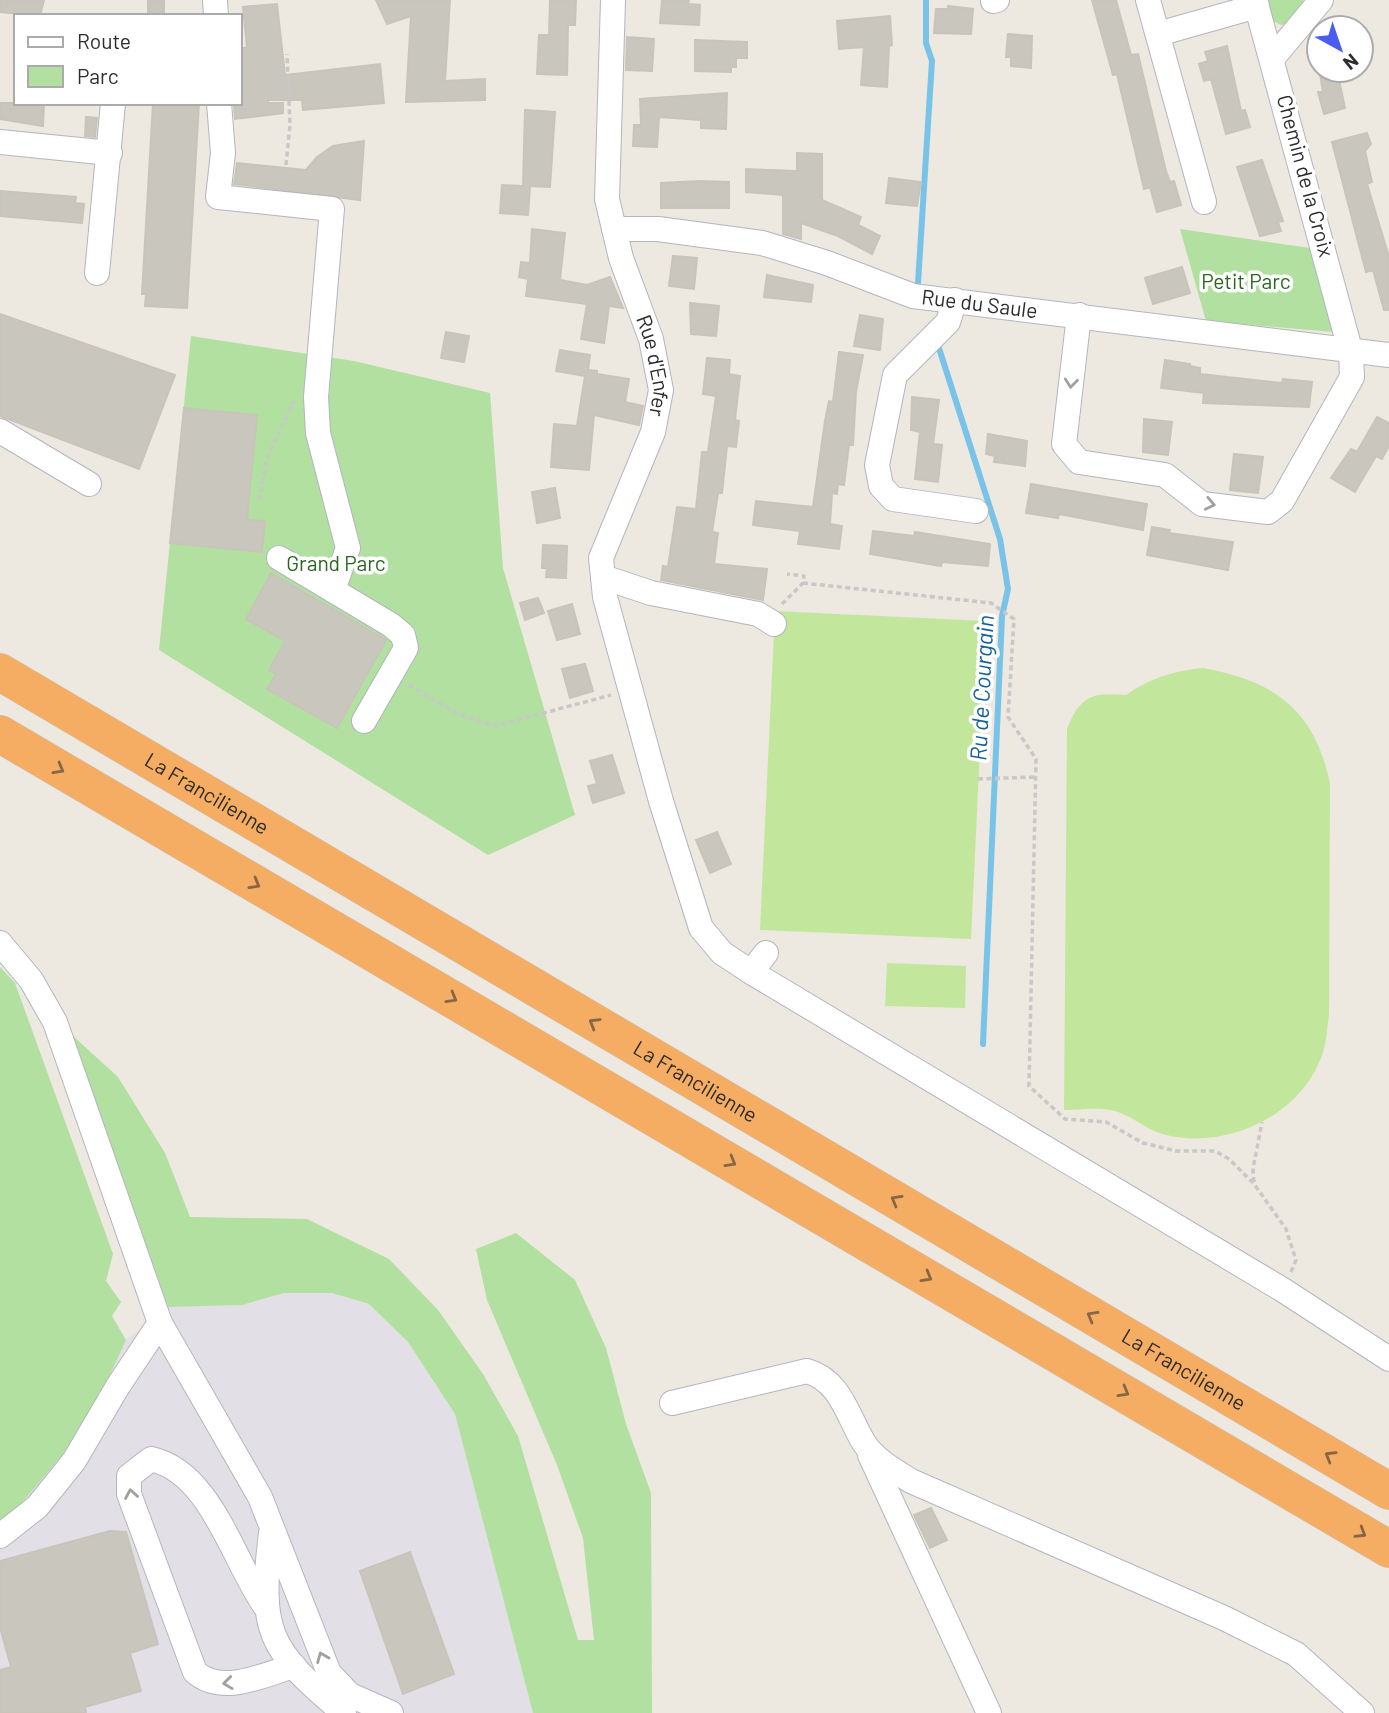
<svg xmlns="http://www.w3.org/2000/svg" width="1389" height="1713" font-family="Barlow,sans-serif">
<rect width="100%" height="100%" fill="#ede8e0"/>
<!-- industrial -->
<path fill="#e2e0e6" d="M284,1293H332L369,1304L408,1342L455,1414L533,1713H0V1522L16,1510L87,1425L126,1340L168,1307L242,1305Z"/>
<!-- green -->
<path fill="#b1e0a0" d="M1264,0H1303V2L1290,22L1281,25L1271,20Z
M1180,229L1310,248L1333,332L1206,321Z
M191,336L354,361L490,393L503,568L575,815L488,855L159,650Z
M0,967L15,983L113,1254L106,1281L121,1302L112,1316L126,1340L87,1425L16,1510L0,1522Z
M72,1035L118,1077L165,1153L190,1217L307,1219L389,1259L438,1310L483,1374L518,1436L578,1640H594L583,1538L557,1465L487,1300L476,1249L516,1233L575,1280L606,1348L626,1424L651,1493L652,1713H533L455,1414L408,1342L369,1304L332,1293H284L242,1305L168,1307Z"/>
<!-- pitch -->
<path fill="#c2e79c" d="M775,611L986,621L971,939L760,930Z
M1203,668C1275,681 1315,710 1330,784L1329,1015C1327,1027 1327,1040 1323,1052C1303,1115 1228,1150 1166,1135C1148,1131 1135,1118 1118,1112C1104,1106 1080,1110 1064,1110L1067,729C1080,696 1092,692 1126,695C1151,678 1173,671 1203,668Z
M887,963L966,966L965,1008L885,1006Z"/>
<g fill="none" stroke-linecap="round" stroke-linejoin="round">
<!-- stream -->
<path stroke="#79c3e8" stroke-width="6" d="M918,283L932,61L926,43V0
M938,345L1000,539L1008,589L1002,616L983,1044"/>
</g>
<!-- building -->
<path fill="#c9c6be" stroke="#c9c4b9" stroke-width="2" d="M0,0H44L40,16L0,12Z
M148,0H164V16H148Z
M376,0H450L445,81L485,79V100L406,102L411,16L387,24Z
M550,0H576L575,25H568L567,75L537,74L539,35H549Z
M662,0H689L688,4L700,5L699,25L660,23Z
M1092,0H1116L1131,55L1138,54L1166,171L1170,182L1174,181L1181,205L1157,212L1150,187L1144,189L1117,74L1113,75Z
M277,4L285,75L380,64L384,103L303,110L302,100H268V103H283V113L235,119L234,103H240V48H247L243,7Z
M948,6L973,9L971,34L934,33L936,9H948Z
M890,16L892,45L889,46L887,87L861,85L864,47L839,49L837,21Z
M1008,34L1032,36L1031,68L1011,66V57H1006Z
M627,37L654,39L652,71L626,70Z
M695,40L747,42V58H736V67H731V72L695,71Z
M1227,46L1241,111L1245,110L1250,127L1226,134L1211,79L1204,81L1199,64L1208,61L1205,52Z
M1337,70L1345,108L1324,114L1318,92H1323L1320,74Z
M727,93L726,129L701,128V120L659,117L657,147L633,146L634,125H641L640,99Z
M0,103H44L43,126L0,119Z
M153,103H199L187,308L145,306L146,294H142Z
M525,110L555,112L550,187L530,186L528,215L500,213L502,185L523,186Z
M86,117L97,118L95,137L85,136Z
M1367,133L1371,144L1365,151L1372,182L1367,184L1389,257V310H1384L1373,270L1366,272L1332,142Z
M364,141L360,200L234,184L237,163L306,170L317,157L333,146Z
M797,153L822,154V200L861,217L858,225L880,236L872,254L838,236L801,223V239L783,234V195L746,192V169L797,171Z
M1262,160L1283,221L1278,222L1281,231L1260,236L1237,167Z
M889,178L921,182L917,206L886,203Z
M700,181L729,182V208H661V183Z
M0,191L76,197L75,203L84,204L82,223L0,216Z
M532,229L565,233L560,280L587,285L610,277L623,308L609,306L604,343L581,339L587,304L526,296L528,279L519,277L521,262L530,263Z
M673,256L697,258L694,289L669,286Z
M1182,267L1190,293L1153,304L1145,278Z
M767,275L813,285L811,302L764,297Z
M690,303L719,306L716,336L691,334Z
M0,314L175,375L139,469L0,416Z
M860,315L883,319L880,350L854,346Z
M446,332L469,336L464,362L441,358Z
M560,350L590,355L588,370L597,371V374L629,379L625,402L643,406L639,425L594,415L589,470L551,467L554,424L577,426L585,376L556,371Z
M839,352L863,355L856,392L853,445H849L844,485L838,484L837,494L832,493L830,524L842,526L839,549L798,544L800,531L753,525L756,501L813,507L825,421L829,401L833,402Z
M707,358L730,360L729,374L740,376L735,420L739,421L736,447L727,446L722,493H718L712,532L718,533L714,564L767,569L763,600L661,580L663,566L668,567L677,507L696,509L702,452H708L716,396L703,394Z
M1165,360L1190,364V366L1200,368V374L1282,383L1283,379L1312,382L1309,407L1203,403L1204,393L1161,388Z
M912,397L939,400L933,444L942,445L938,482L915,479L920,432L911,430Z
M184,408L257,415L247,520L265,521L262,552L170,543Z
M1377,417L1389,423V446L1382,459L1376,456L1355,492L1331,478L1351,449L1357,452Z
M1144,419L1172,422L1168,455L1143,452Z
M988,434L1027,441L1025,466L994,462L995,456L986,454Z
M1234,454L1263,457L1258,493L1230,490Z
M1031,484L1147,504L1143,530L1059,514L1058,518L1026,513Z
M555,488L560,518L537,523L532,492Z
M1152,527L1170,530L1169,533L1233,542L1228,570L1147,555Z
M873,531L914,536L915,532L990,544L988,566L942,562L941,566L870,554Z
M543,545L567,546L566,578L546,577L547,568H542Z
M271,573L386,640L337,728L267,689L276,674L269,670L285,641L246,619Z
M538,598L544,613L525,620L520,603Z
M572,604L580,634L557,640L548,611Z
M585,664L593,691L570,698L562,669Z
M612,755L624,793L593,803L588,786L597,784L590,761Z
M717,832L731,864L710,873L696,840Z
M931,1508L947,1540L930,1548L914,1515Z
M110,1531L126,1532L158,1644L130,1653L141,1691L85,1707L86,1713H0V1670L11,1667L0,1627V1561Z
M410,1552L454,1674L403,1694L360,1571Z"/>
<g fill="none" stroke-linecap="round" stroke-linejoin="round">
<defs>
<g id="minor">
<path d="M215,0L216,16"/>
<path id="s1" d="M613,0L607,199L621,258L651,339L661,390L653,432L601,558L605,597L661,801L701,928L722,953L751,972L1283,1290L1389,1359"/>
<path d="M1148,0L1204,202"/>
<path d="M993,1L997,0"/>
<path d="M1158,34L1257,6"/>
<path d="M1272,59L1321,0"/>
<path d="M219,103L223,153L218,197L332,209L316,397L318,433L348,548L333,590"/>
<path d="M0,142L110,153"/>
<path id="s2" d="M614,229H658L762,243L827,263L913,296L1389,355"/>
<path d="M97,273L113,103"/>
<path d="M955,300L948,322L895,375L877,465L881,486L893,499L976,511"/>
<path d="M1079,315L1064,444L1079,462L1165,475L1202,504L1268,512L1282,501L1352,377L1351,353L1255,0"/>
<path d="M0,431L89,484"/>
<path d="M279,558L391,625L403,635L406,648L364,721"/>
<path d="M603,577L651,593L758,614L774,624"/>
<path d="M0,943L31,980L55,1022L160,1323L260,1497L329,1673L350,1695L391,1713"/>
<path d="M751,972L766,953"/>
<path d="M672,1403L807,1371C841,1381 847,1415 864,1443C875,1460 895,1471 911,1481L1224,1618L1296,1654L1362,1713"/>
<path d="M870,1455L989,1713"/>
<path d="M271,1533C259,1631 267,1649 344,1713"/>
<path d="M0,1536L37,1507L74,1461L118,1386L160,1323"/>
<path d="M265,1606C233,1561 211,1472 151,1459L129,1476V1494L195,1672C223,1696 262,1675 294,1666"/>
</g>
<g id="highway">
<path id="s3" d="M0,672L1389,1491"/>
<path d="M0,734L1389,1549"/>
</g>
</defs>
<!-- minor casing -->
<use href="#minor" stroke="#b3b5bf" stroke-width="26"/>
<!-- highway casing -->
<use href="#highway" stroke="#c8c8c8" stroke-width="38"/>
<!-- path -->
<path stroke="#c8c8c8" stroke-width="3.5" stroke-dasharray="5 3.5" stroke-linecap="butt" d="M286,165L290,125L287,54
M259,500L267,458L294,401
M803,583L991,603L1014,619L1008,717L1036,759L1029,1086L1065,1119L1106,1122L1143,1143L1176,1151H1215L1229,1159L1254,1184L1286,1229L1296,1260L1291,1272
M782,604L803,583L804,576L787,574
M409,685L458,714L495,726L611,695
M978,779L1035,777
M1254,1182L1253,1169L1262,1122"/>
<!-- minor -->
<use href="#minor" stroke="#fff" stroke-width="24"/>
<!-- highway -->
<use href="#highway" stroke="#f5ac63" stroke-width="37"/>
</g>
<!-- one-way arrows -->
<defs><path id="oneway-chevron" d="M-2-3.5L2.5 0L-2 3.5" fill="none" stroke-width="1.6" stroke-linecap="round" stroke-linejoin="round" transform="scale(1.75)"/></defs>
<g stroke="#a0a0a0">
<use href="#oneway-chevron" transform="translate(1071 383) rotate(96)"/>
<use href="#oneway-chevron" transform="translate(1210 504) rotate(12)"/>
<use href="#oneway-chevron" transform="translate(131 1494) rotate(-100)"/>
<use href="#oneway-chevron" transform="translate(322 1657) rotate(-112)"/>
<use href="#oneway-chevron" transform="translate(228 1683) rotate(173)"/>
</g>
<g stroke="#866645">
<use href="#oneway-chevron" transform="translate(59 769) rotate(30)"/>
<use href="#oneway-chevron" transform="translate(255 884) rotate(30)"/>
<use href="#oneway-chevron" transform="translate(452 998) rotate(30)"/>
<use href="#oneway-chevron" transform="translate(594 1023) rotate(-149)"/>
<use href="#oneway-chevron" transform="translate(731 1162) rotate(30)"/>
<use href="#oneway-chevron" transform="translate(896 1200) rotate(-150)"/>
<use href="#oneway-chevron" transform="translate(927 1277) rotate(30)"/>
<use href="#oneway-chevron" transform="translate(1092 1316) rotate(-150)"/>
<use href="#oneway-chevron" transform="translate(1124 1392) rotate(30)"/>
<use href="#oneway-chevron" transform="translate(1330 1456) rotate(-149)"/>
<use href="#oneway-chevron" transform="translate(1361 1533) rotate(31)"/>
</g>
<g text-anchor="middle" stroke-width="7" stroke-linejoin="round" paint-order="stroke">
<!-- street labels -->
<g font-size="21" fill="#2c2c2c" stroke="#fff">
<text transform="translate(1305 176) rotate(75)" y="7">Chemin de la Croix</text>
<text dy="7" stroke="none"><textPath href="#s2" startOffset="376">Rue du Saule</textPath></text>
<text dy="7" stroke="none"><textPath href="#s1" startOffset="373">Rue d'Enfer</textPath></text>
<text dy="7" stroke="none"><textPath href="#s3" startOffset="240">La Francilienne</textPath></text>
<text dy="7" stroke="none"><textPath href="#s3" startOffset="807">La Francilienne</textPath></text>
<text dy="7" stroke="none"><textPath href="#s3" startOffset="1374">La Francilienne</textPath></text>
</g>
<!-- park labels -->
<g font-size="21" fill="#29671f" stroke="#fff">
<text x="1246" y="289">Petit Parc</text>
<text x="336" y="571">Grand Parc</text>
</g>
<!-- water labels -->
<g font-size="23" font-style="italic" fill="#156298" stroke="#fff">
<text transform="translate(982 688) rotate(-87)" y="8">Ru de Courgain</text>
</g>
</g>
<!-- legend -->
<rect x="14" y="14" width="228" height="91" fill="#ffffff" stroke="#ababab" stroke-width="2"/>
<rect x="28" y="37" width="35" height="10" fill="#ffffff" stroke="#ababab" stroke-width="2"/>
<text x="77" y="49" font-size="21" fill="#2c2c2c">Route</text>
<rect x="28" y="66" width="35" height="21" fill="#b1e0a0" stroke="#ababab" stroke-width="2"/>
<text x="77" y="84" font-size="21" fill="#2c2c2c">Parc</text>
<!-- north arrow -->
<g transform="translate(1340 49) rotate(140)"><circle r="33" fill="#ffffff" stroke="#ababab" stroke-width="2"/>
<path d="M0-5L12 26L0 18L-12 26Z" fill="#4a5df0"/>
<text y="-10" font-size="19" font-weight="bold" text-anchor="middle" fill="#2c2c2c">N</text>
</g>
</svg>
